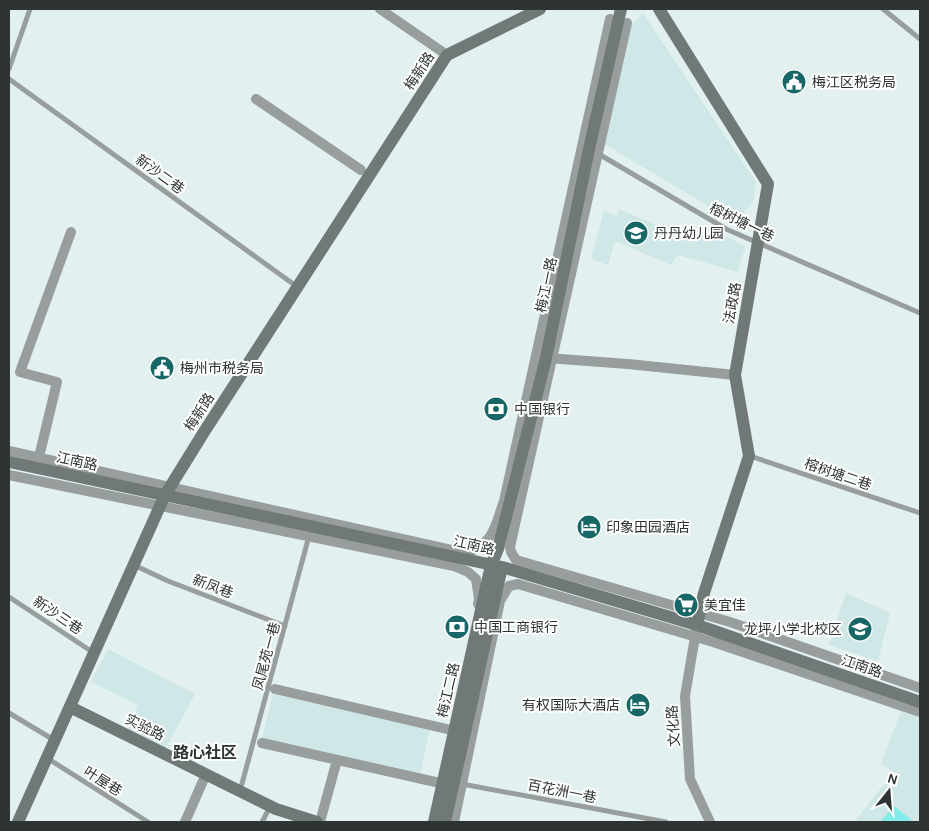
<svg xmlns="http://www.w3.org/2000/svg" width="929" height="831" font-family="Karla,'Noto Sans SC',sans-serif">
<rect width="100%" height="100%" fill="#e2f0ef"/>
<!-- built -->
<path fill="#cfe7e6" d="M643,13L756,182L753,202L735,222L604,144L627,30Z
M619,209L697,242L704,225L745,246L738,272L678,255L671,265L615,241L608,265L591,259L604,211L617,216Z
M846,593L890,613L878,661L829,645Z
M108,649L195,694L166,748L128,729L138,705L91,682Z
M273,694L430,729L420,775L262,739Z
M901,711L920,718V822H854L894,772L881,764Z"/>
<!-- green -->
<path fill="#84eceb" d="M894,806L914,822H880Z"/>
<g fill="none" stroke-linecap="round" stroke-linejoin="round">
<!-- lane -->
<path stroke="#989e9e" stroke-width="5" d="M883,9L920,39
M9,69L30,9
M9,79L296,286
M597,153L726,229L920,313
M750,456L920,513
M134,565L168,581L285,626
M9,597L94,653
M9,713L54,740
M47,758L148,822
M462,784L666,822
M240,791L309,536
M262,822L270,807"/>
<!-- street -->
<path stroke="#989e9e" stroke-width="10" d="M380,9L447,55
M627,23L510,547L511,552L516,560L730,622L920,688
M256,99L361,170
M547,358L628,364L735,375
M9,451L465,553C494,545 495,526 504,501L610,19
M40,453L57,382L20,372L71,232
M9,475L454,566L468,572L476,579L479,599L478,604
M696,631L685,696L690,779L710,822
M275,689L451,730
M262,743L440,783
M185,822L206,774
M320,822L337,760
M454,822L500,601L509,586L518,584L713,642L920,712"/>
<!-- secondary -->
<path stroke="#707878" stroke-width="12" d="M659,9L768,184L735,375L749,456L704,593L697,625
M9,462L502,567L697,625L920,702
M70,707L276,809L317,822
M18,822L165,495L204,432L447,55L540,9
M434,822L491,565L498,549L546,358L589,149L621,9
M445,822L502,567"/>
</g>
<!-- icons -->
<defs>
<symbol id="civic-disc" viewBox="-11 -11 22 22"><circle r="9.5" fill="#186767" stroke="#fff"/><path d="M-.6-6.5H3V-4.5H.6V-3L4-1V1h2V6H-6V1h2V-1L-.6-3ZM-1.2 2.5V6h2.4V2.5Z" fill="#fff"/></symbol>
<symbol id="school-disc" viewBox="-11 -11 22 22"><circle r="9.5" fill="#186767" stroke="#fff"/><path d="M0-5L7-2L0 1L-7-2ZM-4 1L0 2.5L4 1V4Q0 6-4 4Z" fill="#fff"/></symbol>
<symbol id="bank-disc" viewBox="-11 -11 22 22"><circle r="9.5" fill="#186767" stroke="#fff"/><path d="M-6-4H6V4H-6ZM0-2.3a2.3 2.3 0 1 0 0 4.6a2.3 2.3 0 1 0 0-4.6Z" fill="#fff"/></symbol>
<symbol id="hotel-disc" viewBox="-11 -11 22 22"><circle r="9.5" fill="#186767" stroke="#fff"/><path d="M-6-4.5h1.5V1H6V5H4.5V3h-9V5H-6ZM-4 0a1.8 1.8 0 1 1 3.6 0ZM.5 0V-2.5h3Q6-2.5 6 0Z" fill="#fff"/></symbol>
<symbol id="supermarket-disc" viewBox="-11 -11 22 22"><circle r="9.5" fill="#186767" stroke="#fff"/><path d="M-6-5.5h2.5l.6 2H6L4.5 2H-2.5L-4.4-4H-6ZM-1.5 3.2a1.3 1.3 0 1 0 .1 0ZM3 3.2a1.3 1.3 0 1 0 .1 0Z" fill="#fff"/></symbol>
</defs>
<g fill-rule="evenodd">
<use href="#civic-disc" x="780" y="68" width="28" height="28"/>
<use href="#school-disc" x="622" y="219" width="28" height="28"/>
<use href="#civic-disc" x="148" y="354" width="28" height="28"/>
<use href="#bank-disc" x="482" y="395" width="28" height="28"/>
<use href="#hotel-disc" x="575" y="513" width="28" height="28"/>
<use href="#supermarket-disc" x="672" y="591" width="28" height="28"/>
<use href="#bank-disc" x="443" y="613" width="28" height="28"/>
<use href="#school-disc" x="846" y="615" width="28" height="28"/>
<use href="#hotel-disc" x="624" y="691" width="28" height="28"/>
</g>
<g text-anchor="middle" stroke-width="4" stroke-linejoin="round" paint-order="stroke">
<!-- street labels -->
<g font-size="14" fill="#2e3333" stroke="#fff">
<text transform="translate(419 71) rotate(-57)" y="5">梅新路</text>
<text transform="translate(160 174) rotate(36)" y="5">新沙二巷</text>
<text transform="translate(742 222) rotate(26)" y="5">榕树塘一巷</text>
<text transform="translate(546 285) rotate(-78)" y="5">梅江一路</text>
<text transform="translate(732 303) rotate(-80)" y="5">法政路</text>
<text transform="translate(199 412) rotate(-57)" y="5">梅新路</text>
<text transform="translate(77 461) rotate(12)" y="5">江南路</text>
<text transform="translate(838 474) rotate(19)" y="5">榕树塘二巷</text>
<text transform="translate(474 545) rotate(13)" y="5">江南路</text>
<text transform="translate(213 586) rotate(21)" y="5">新凤巷</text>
<text transform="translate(58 615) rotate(34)" y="5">新沙三巷</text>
<text transform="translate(266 656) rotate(-75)" y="5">凤尾苑一巷</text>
<text transform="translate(862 666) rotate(19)" y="5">江南路</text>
<text transform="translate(448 690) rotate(-77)" y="5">梅江二路</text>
<text transform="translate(673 726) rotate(-94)" y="5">文化路</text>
<text transform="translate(145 727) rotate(26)" y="5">实验路</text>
<text transform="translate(103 781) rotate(32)" y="5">叶屋巷</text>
<text transform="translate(562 791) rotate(11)" y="5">百花洲一巷</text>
</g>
<!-- poi labels -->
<g font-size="14" fill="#2e3333" stroke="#fff" text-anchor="start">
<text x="812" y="87">梅江区税务局</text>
<text x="654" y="238">丹丹幼儿园</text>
<text x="180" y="373">梅州市税务局</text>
<text x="514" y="414">中国银行</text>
<text x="606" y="532">印象田园酒店</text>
<text x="704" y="610">美宜佳</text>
<text x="474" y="632">中国工商银行</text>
<text x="842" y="634" text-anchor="end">龙坪小学北校区</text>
<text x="620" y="710" text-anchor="end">有权国际大酒店</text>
</g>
<!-- quarter labels -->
<g font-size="16" font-weight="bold" fill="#2e3333" stroke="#fff">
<text x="205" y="758">路心社区</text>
</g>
</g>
<!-- border -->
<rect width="929" height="831" fill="none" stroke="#2e3333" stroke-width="20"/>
<!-- north arrow -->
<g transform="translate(889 791) rotate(17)" stroke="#ffffff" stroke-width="4" paint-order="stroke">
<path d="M0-4L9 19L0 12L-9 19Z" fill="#2e3333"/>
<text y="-8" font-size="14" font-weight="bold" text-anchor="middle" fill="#2e3333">N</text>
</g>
</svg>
